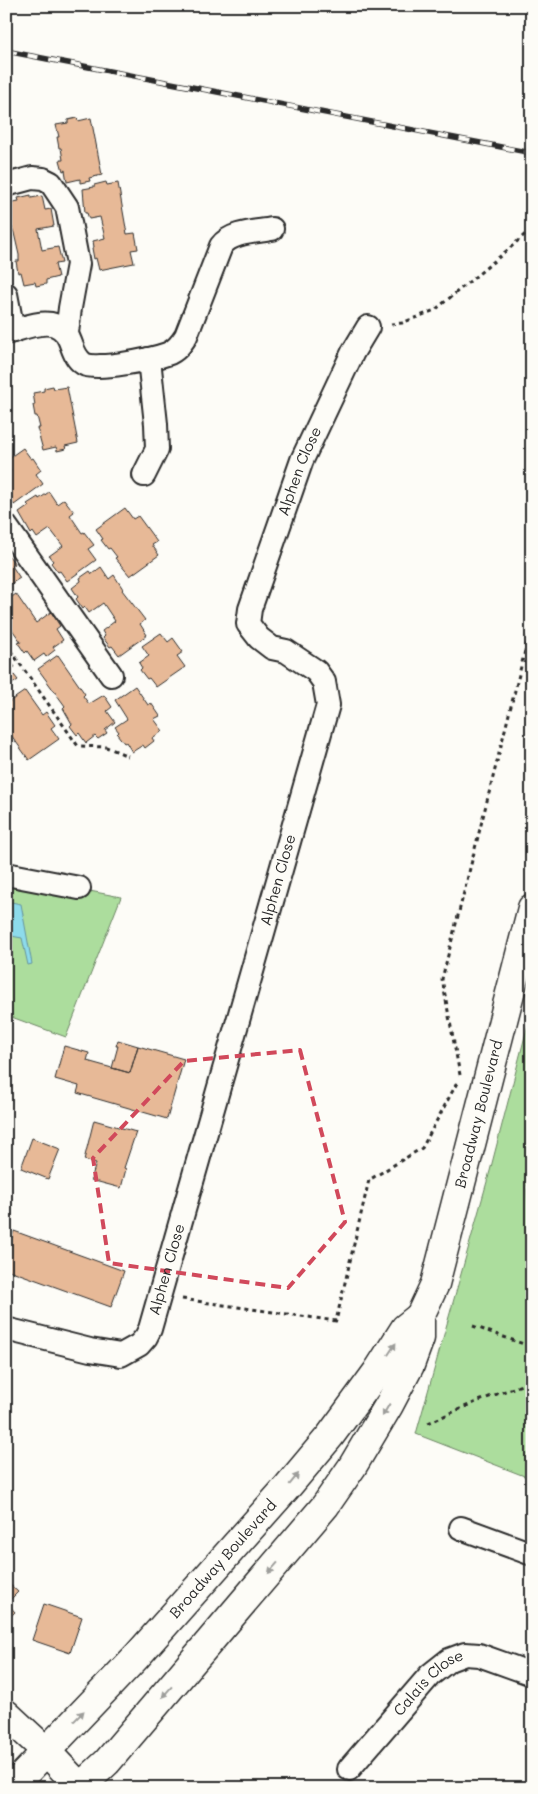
<svg xmlns="http://www.w3.org/2000/svg" width="538" height="1794" font-family="Mali,sans-serif">
<rect width="100%" height="100%" fill="#fdfcf7"/>
<filter id="ink" filterUnits="userSpaceOnUse"><feTurbulence type="fractalNoise" baseFrequency=".02" numOctaves="2"/><feDisplacementMap in="SourceGraphic" scale="10" xChannelSelector="R" yChannelSelector="G"/><feConvolveMatrix kernelMatrix="1 2 1 2 8 2 1 2 1" color-interpolation-filters="sRGB"/></filter>
<g filter="url(#ink)">
<!-- green -->
<path fill="#acdd9d" stroke="#6c8464" d="M6,875L121,897L66,1037L6,1015Z
M532,1009V1168L526,1187L532,1231V1479L416,1434L490,1171Z"/>
<!-- water -->
<path fill="#8ddbeb" stroke="#66959e" d="M6,901L21,904L32,964L28,965L22,938L6,935Z"/>
<!-- building -->
<path fill="#e7b997" stroke="#2b2b2b" d="M77,118L78,121L91,118L102,175L89,178L90,181L80,183V179L67,182L65,170L63,171L60,160H63L61,148H59L57,137H59L56,125L68,123V120Z
M106,182L107,185L118,183L127,234L135,233L138,249L131,250L134,263L99,270L96,258L94,259L92,248L94,247L93,241L105,238L100,217L89,219L87,213H85L83,189L94,187V185Z
M31,195V198L42,196L45,210L51,209L54,226L38,229L42,250L58,247L62,263L55,264L58,277L46,280V284L36,286L35,282L24,284L21,272L18,273L16,261H19V255L14,233L12,227H10L7,217L10,216L7,203L19,201L18,198Z
M53,386L54,389L67,387L78,443L65,446L66,449L57,451L56,447L43,450L37,428H40L37,416H35L33,405H35L33,393L44,391V388Z
M23,448L31,459L33,458L41,470L36,474L43,484L14,505L7,495L6,496V474L11,471L6,465V460Z
M49,492L57,504L64,499L74,512L70,515L82,533L84,532L94,545L88,549L96,560L67,581L60,571L58,572L51,563L53,561L49,556L63,546L50,529L37,538L33,532L31,534L19,513L29,506L27,504L38,497L39,499Z
M125,508L133,519L138,516L157,542L152,545L159,555L130,576L115,558L117,557L110,548L108,549L101,540L103,539L96,529Z
M6,552L15,564L12,566L20,578L9,585L11,588L6,591Z
M101,567L109,579L114,575L123,589L122,590L145,620L140,624L147,635L119,655L112,646L110,647L103,638L105,636L102,631L115,621L103,603L89,613L85,607L83,609L76,599L78,597L72,588L81,581L80,578L90,571L92,574Z
M16,594L36,623L51,612L60,626L56,629L63,640L53,647L55,650L46,657L44,654L34,661L27,651L25,653L18,643L21,642L6,621V601Z
M161,633L168,642L173,638L183,652L177,656L185,667L156,687L149,678L147,679L140,670L142,668L139,663L149,656L142,646Z
M6,655L15,667L10,670L18,680L6,688Z
M58,655L85,694L83,696L89,704L104,695L112,707L107,711L115,722L105,730L107,733L98,739L95,736L86,743L79,733L77,735L70,726L72,724L63,708L65,706L38,669Z
M135,686L148,705L151,703L160,716L154,719L163,731L152,738L154,741L145,748L143,745L132,752L126,742L124,743L117,734L119,732L115,727L127,719L115,700Z
M25,691L42,715L46,712L55,725L51,728L59,739L29,760L6,728V704Z
M118,1040L138,1046L130,1073L112,1068L118,1046H116Z
M64,1046L89,1053L87,1061L130,1073L138,1046L184,1059L167,1119L77,1093L79,1086L55,1079Z
M94,1120L136,1132L124,1168L126,1169L121,1188L91,1180L96,1163L84,1160Z
M32,1138L60,1149L48,1179L21,1168Z
M14,1231L124,1271L111,1307L6,1269V1254Z
M6,1581L18,1592L7,1603L6,1602Z
M6,1602L15,1612L6,1621Z
M44,1604L82,1617L70,1653L32,1640Z"/>
<g fill="none" stroke-linecap="round" stroke-linejoin="round">
<defs>
<g id="street">
<path d="M6,185L32,178L43,179L51,183L67,207L78,264L70,308L67,333"/>
<path d="M6,294L13,331"/>
<path d="M6,333C20,329 41,320 55,325C75,333 68,354 84,364C96,371 153,359 167,354C176,351 181,344 186,336L221,246C231,232 255,232 272,229"/>
<path d="M144,475L157,449L156,424L149,359"/>
<path d="M6,526L111,675"/>
<path d="M6,874L79,888"/>
<path id="s1" d="M6,1329L90,1350L121,1355L139,1345L146,1337L150,1329L328,705L324,682L316,671L286,651L272,648L259,638L248,624L250,609L302,460L353,352L368,327"/>
<path d="M461,1528L532,1554"/>
<path id="s2" d="M349,1769L430,1675L449,1660L465,1654L479,1655L532,1674"/>
</g>
<g id="secondary">
<path d="M6,1714L46,1751L80,1787"/>
<path id="s3" d="M11,1788L137,1656L288,1486L330,1436L377,1372L405,1328L420,1316"/>
<path id="s4" d="M79,1788L107,1762L325,1506L352,1467L389,1405L410,1365L420,1338V1316L435,1284L532,908"/>
</g>
</defs>
<!-- street casing -->
<use href="#street" stroke="#2b2b2b" stroke-width="26"/>
<!-- secondary casing -->
<use href="#secondary" stroke="#2b2b2b" stroke-width="31"/>
<!-- path -->
<path stroke="#2b2b2b" stroke-width="3" stroke-dasharray="4 4" stroke-linecap="butt" d="M391,324L402,323L435,310L510,248L532,228
M6,644L78,746L106,747L128,756
M460,1075L442,979L532,623
M182,1299L336,1321L369,1180L422,1148L458,1081
M473,1326L532,1347
M428,1423L476,1402L532,1381"/>
<!-- street -->
<use href="#street" stroke="#fdfcf7" stroke-width="22"/>
<!-- secondary -->
<use href="#secondary" stroke="#fdfcf7" stroke-width="28"/>
<defs>
<path id="rail" d="M6,51L532,153"/>
</defs>
<!-- rail casing -->
<use href="#rail" stroke="#2b2b2b" stroke-width="5.5"/>
<!-- rail -->
<use href="#rail" stroke="#fdfcf7" stroke-width="4" stroke-dasharray="11" stroke-linecap="butt"/>
</g>
<!-- one-way arrows -->
<defs><path id="oneway-solid" d="M-6-.8H1V-3.2L6.5 0L1 3.2V.8H-6Z" transform="scale(1.25)"/></defs>
<g fill="#9e9e9b">
<use href="#oneway-solid" transform="translate(392 1349) rotate(-57)"/>
<use href="#oneway-solid" transform="translate(386 1410) rotate(120)"/>
<use href="#oneway-solid" transform="translate(294 1479) rotate(-51)"/>
<use href="#oneway-solid" transform="translate(273 1568) rotate(131)"/>
<use href="#oneway-solid" transform="translate(167 1692) rotate(131)"/>
<use href="#oneway-solid" transform="translate(79 1716) rotate(-46)"/>
</g>
</g>
<!-- marked area -->
<path fill="none" stroke="#d1495b" stroke-width="4" stroke-dasharray="10 6" stroke-linejoin="round" d="M300,1050L345,1222L288,1288L109,1263L93,1158L184,1061Z"/>
<g text-anchor="middle" stroke-width="4" stroke-linejoin="round" paint-order="stroke">
<!-- street labels -->
<g font-size="15" fill="#2b2b2b" stroke="#fdfcf7">
<text dy="5" stroke="none"><textPath href="#s1" startOffset="1090">Alphen Close</textPath></text>
<text dy="5" stroke="none"><textPath href="#s1" startOffset="625">Alphen Close</textPath></text>
<text dy="5" stroke="none"><textPath href="#s4" startOffset="801">Broadway Boulevard</textPath></text>
<text dy="5" stroke="none"><textPath href="#s1" startOffset="220">Alphen Close</textPath></text>
<text dy="5" stroke="none"><textPath href="#s3" startOffset="312">Broadway Boulevard</textPath></text>
<text dy="5" stroke="none"><textPath href="#s2" startOffset="118">Calais Close</textPath></text>
</g>
</g>
<!-- margin -->
<rect width="538" height="1794" fill="none" stroke="#fdfcf7" stroke-width="25"/>
<rect x="12" y="12" width="513" height="1769" fill="none" stroke="#2b2b2b" stroke-width="2" filter="url(#ink)"/>
</svg>
